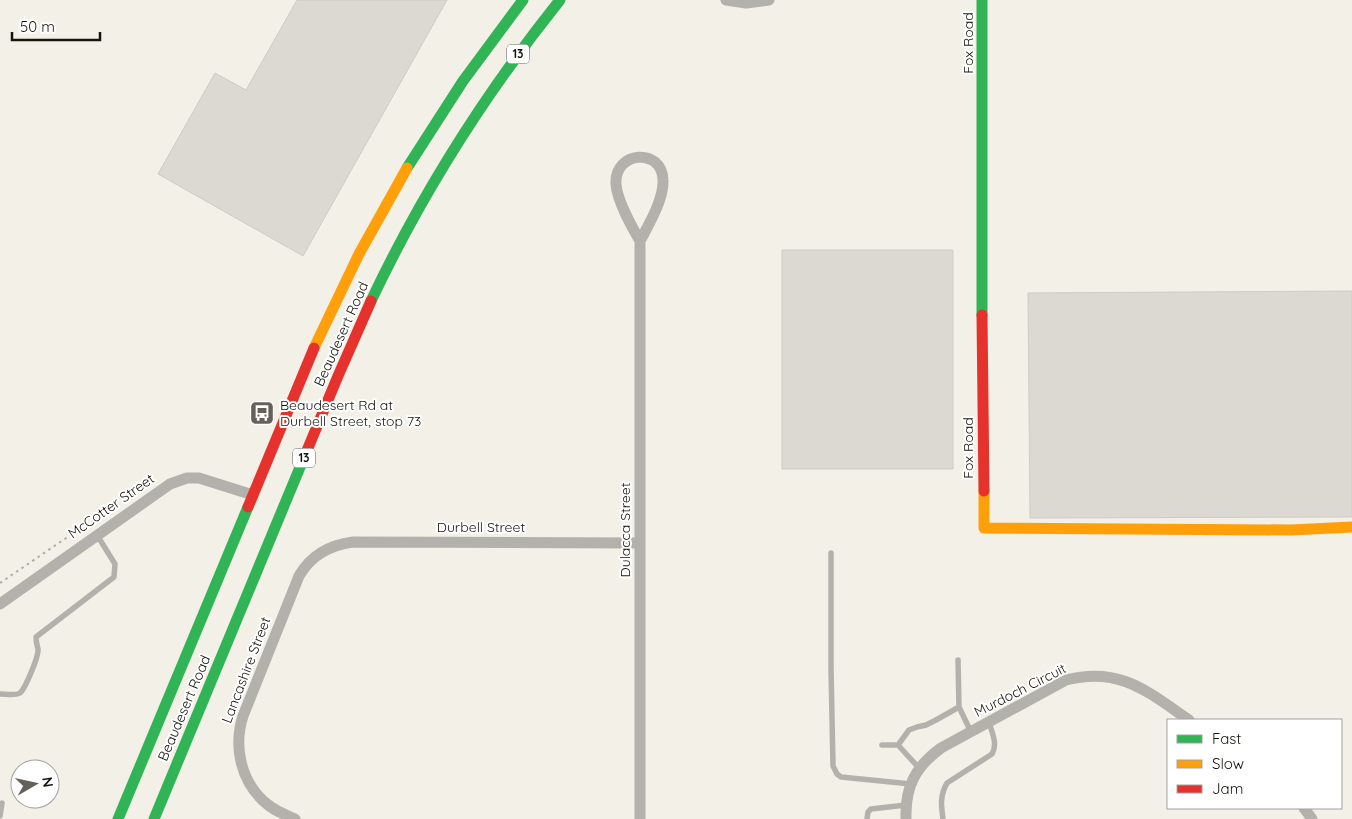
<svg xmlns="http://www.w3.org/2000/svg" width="1352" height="819" font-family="Quicksand,sans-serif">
<rect width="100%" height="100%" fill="#f3f0e7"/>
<!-- building -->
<path fill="#dbd9d1" stroke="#ceccc4" d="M297,0H447L303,256L158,174L215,73L246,90Z
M782,250H953V469H782Z
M1352,291V517L1030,518L1028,293Z"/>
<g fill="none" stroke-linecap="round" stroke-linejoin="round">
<!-- path -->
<path stroke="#adada8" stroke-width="2" stroke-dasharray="2.5 4" stroke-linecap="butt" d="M0,583L72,534"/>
<!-- lane -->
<path stroke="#b2b1ac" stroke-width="5.5" d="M831,553V668L833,766L837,774L841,777L911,784
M958,660L959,707L971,732
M0,694C6,694 15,696 20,693C25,689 39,656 38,649C37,645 36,642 36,637L114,577L115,564L97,535
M882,745H898L909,730L917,727L926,725L936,720L959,707
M898,745L919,768
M0,816L2,803
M867,819L868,812L871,809L906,805
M943,819C941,805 940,795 947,783L992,754C998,744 992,733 989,722"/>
<!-- street -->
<path stroke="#b2b1ac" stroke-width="11" d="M726,0L746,3L769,0
M0,604L170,484L187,478H199L253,495
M1304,808L1312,819
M295,819C285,815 275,811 267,804C241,783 233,747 243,716L299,576C311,555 330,545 353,542L640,543
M640,819V241C649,224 664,199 663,180C662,147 614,151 616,184C617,201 632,227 640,241
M906,819C905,787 915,767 941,748L1066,680C1120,666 1148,692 1189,720"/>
<!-- fast -->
<path stroke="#30b455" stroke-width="11" d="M982,0V315
M407,168L463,81L523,0
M371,301C423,191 484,95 560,0
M118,819L248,507
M154,819L303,460"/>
<!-- slow -->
<path stroke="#ff9f0a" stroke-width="11" d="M314,348L359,254L407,168
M984,491V528L1291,530L1352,527"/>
<!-- jam -->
<path stroke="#e5322d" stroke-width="11" d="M982,315L984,491
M303,460L338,376L371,301
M248,507L314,348"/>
</g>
<!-- icons -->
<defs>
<symbol id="bus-square" viewBox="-11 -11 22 22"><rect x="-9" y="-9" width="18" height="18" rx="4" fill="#63615a" stroke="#fff"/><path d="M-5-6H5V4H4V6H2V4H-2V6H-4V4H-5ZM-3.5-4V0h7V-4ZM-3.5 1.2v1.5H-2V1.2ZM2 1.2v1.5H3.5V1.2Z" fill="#fff"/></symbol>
</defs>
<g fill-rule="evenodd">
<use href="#bus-square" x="248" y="399" width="28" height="28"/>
</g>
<g text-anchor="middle" stroke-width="4" stroke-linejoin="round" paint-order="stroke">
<!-- shield labels -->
<g fill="#fff" stroke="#5b5a56" stroke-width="1">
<rect x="507" y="44.5" width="22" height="19" rx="4"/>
<rect x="293" y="448.5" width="22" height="19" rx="4"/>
</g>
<g font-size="12" font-weight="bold" fill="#15140e">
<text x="518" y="58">13</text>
<text x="304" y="462">13</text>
</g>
<!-- street labels -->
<g font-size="14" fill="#15140e" stroke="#fff">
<text transform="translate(968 43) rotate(-90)" y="5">Fox Road</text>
<text transform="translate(341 334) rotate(-66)" y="5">Beaudesert Road</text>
<text transform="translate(968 448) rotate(-90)" y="5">Fox Road</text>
<text transform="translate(111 506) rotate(-35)" y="5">McCotter Street</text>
<text x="481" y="532">Durbell Street</text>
<text transform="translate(625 530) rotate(-90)" y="5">Dulacca Street</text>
<text transform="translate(246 670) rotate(-69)" y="5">Lancashire Street</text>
<text transform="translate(1020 690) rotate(-27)" y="5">Murdoch Circuit</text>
<text transform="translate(184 708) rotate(-67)" y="5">Beaudesert Road</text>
</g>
<!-- poi labels -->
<g font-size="14" fill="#15140e" stroke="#fff" text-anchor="start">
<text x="280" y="410">Beaudesert Rd at<tspan x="280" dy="16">Durbell Street, stop 73</tspan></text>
</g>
</g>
<!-- legend -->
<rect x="1167" y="719" width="175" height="90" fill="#ffffff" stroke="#a1a19f"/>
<rect x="1177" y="735" width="25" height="8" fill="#30b455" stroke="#a1a19f"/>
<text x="1212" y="744" font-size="15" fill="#15140e">Fast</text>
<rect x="1177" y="760" width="25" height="8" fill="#ff9f0a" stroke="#a1a19f"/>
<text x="1212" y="769" font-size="15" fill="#15140e">Slow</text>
<rect x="1177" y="785" width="25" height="8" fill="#e5322d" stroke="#a1a19f"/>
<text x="1212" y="794" font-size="15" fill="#15140e">Jam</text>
<!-- north arrow -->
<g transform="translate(35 784) rotate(81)"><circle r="24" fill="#ffffff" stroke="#a1a19f"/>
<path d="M0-4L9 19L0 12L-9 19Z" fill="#63615a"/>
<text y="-8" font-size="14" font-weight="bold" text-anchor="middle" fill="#15140e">N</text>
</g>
<!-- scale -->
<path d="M12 32v8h88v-8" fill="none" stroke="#15140e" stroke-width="2.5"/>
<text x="20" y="32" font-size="15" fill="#15140e" stroke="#ffffff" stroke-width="4" paint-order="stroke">50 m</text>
</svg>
